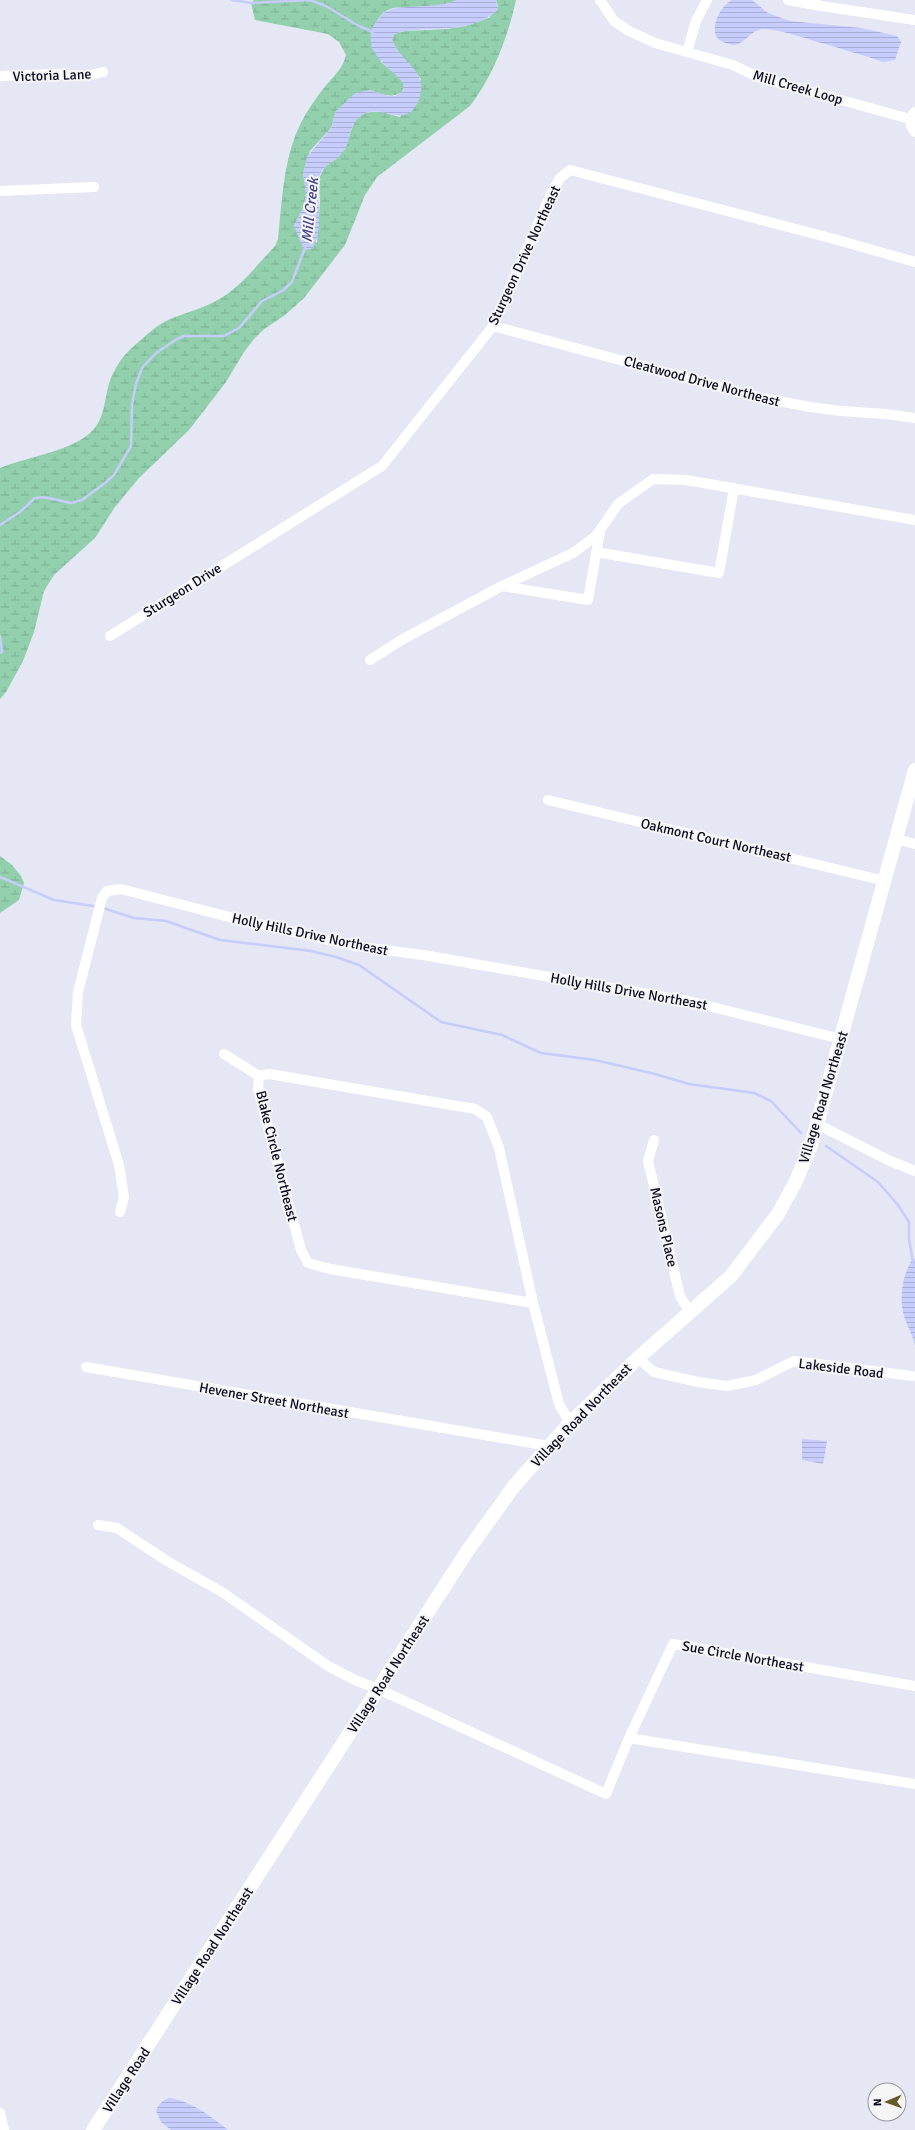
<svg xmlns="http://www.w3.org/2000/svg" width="915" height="2130" font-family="Signika,sans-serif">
<defs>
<pattern id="wetland-marsh" width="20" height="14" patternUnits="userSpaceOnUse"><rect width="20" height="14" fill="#92d0ad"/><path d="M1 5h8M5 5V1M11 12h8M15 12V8" fill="none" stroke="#7cb194"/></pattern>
<pattern id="water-rules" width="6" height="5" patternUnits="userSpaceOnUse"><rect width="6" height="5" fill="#c6ccfb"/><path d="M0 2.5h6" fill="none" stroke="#a9aed7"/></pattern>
</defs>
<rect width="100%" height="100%" fill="#e5e7f5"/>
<!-- wetland -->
<path fill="url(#wetland-marsh)" d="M254,0H457C448,4 439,6 430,7C417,9 398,4 386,11C379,15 375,24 371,31L381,62L401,79L404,85L402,92C390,99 382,94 370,90L336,111L331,128L310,151L303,173L306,193L304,206L294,226L317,243L320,202L319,178L326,165L336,159L345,149L352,128L356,120L363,114L370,112H382L400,117L421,79C412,67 397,53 392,40L394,34L405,31L447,29L465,26L489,18L498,6L496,0H516C508,37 493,76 470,106L377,177L365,195L345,245L304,298L285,315L263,330L254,339L244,352L226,382L189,430L139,478L115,507L95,538L54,575L44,591L34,632L23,661L6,692L0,699V468C27,457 57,454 82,439C108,423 102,401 111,378C116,366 124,354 134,346C144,337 158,324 170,319C187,312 205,308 221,298C242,285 258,264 275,246L278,239C282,202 283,162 299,127C305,114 315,99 324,88C332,77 343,69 346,55L339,42L328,34L255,20L251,3Z
M0,856L12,865L21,876L24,883L19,900L0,913Z"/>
<!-- water -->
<path fill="url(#water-rules)" d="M457,0H496L498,10C468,37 428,23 394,34L392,40C399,61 428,70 420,96C408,138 375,94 356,121C349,129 350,141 345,149C338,161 322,164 319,178C315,198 326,233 311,249L304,250L294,226L304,206L306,193L303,173L307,157L331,128L336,111L355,93L370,90L388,96H395L402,92L404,85C395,70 379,64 372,48C370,41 370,33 373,27C377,21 381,14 387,11C406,3 433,10 457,0Z
M732,0H752L768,13L790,21L861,28L897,36L901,42L895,60L883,62C864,55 844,50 825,44C805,39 786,31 766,29C747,27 745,53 723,42C705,34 720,6 732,0Z
M913,1259H915V1345C912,1333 907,1326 904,1316C899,1298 902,1274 913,1259Z
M802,1439L827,1441L823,1464L802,1460Z
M170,2098C191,2101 212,2117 228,2130H171L161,2122L156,2111C158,2105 163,2099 170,2098Z"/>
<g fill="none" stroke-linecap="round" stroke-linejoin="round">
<!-- stream -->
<path stroke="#c6ccfb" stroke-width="2.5" d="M232,0L251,3L310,0L326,6L357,25L373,32
M0,525L20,512L35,498L44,497L71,503L82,500L105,483L114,475L131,446L132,404L136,384L142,368L156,353L177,339L184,336H224L239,328L262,301L282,291L292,282L305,248
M0,636L2,652L0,653
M0,877L54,900L93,906
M103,908L134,918L166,921L220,940L311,951L336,957L359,965L441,1022L502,1035L541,1053L595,1060L655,1074L689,1084L754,1093L771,1101L801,1133
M826,1146L878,1182L898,1205L909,1222V1239L913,1262"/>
<!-- minor -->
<path stroke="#fff" stroke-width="10" d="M600,0L614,21L629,31L655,43L733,65L758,77L910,119
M788,0L815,5
M816,0L815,5L915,20
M687,52L696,21L707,0
M0,76L53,74L86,76L103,72
M915,112C909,118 909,126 915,132
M0,191L94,187
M493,326L762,398L810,407L841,411L886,414L915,418
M596,552L719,573L734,488
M502,586L588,600L600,531
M110,636L382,466L493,326L551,194L560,178L570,170L834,239L915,262
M370,660L403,639L502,586L573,553L596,536L618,504L653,479L686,480L915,520
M548,800L885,881
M895,839L915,844
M224,1054L259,1076
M269,1074L475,1109L487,1117L499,1148L533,1303L330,1269L308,1263L301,1250L258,1089L259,1076Z
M817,1124L888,1160L915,1171
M654,1140L648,1161L680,1296L690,1312
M120,1212L124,1197L119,1165L76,1025L78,992L102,898L107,891L121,889L237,919L354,946L423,955L688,1001L841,1039
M533,1303L559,1404L570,1423
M638,1358L654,1372L698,1382L727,1386L756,1380L794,1361L912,1376
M86,1367L549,1446
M98,1525L117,1528L167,1561L222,1592L328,1666L355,1680L378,1689L606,1794L629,1738
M915,1686L673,1644L629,1738L915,1784
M0,2113L4,2130"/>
<!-- secondary -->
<path stroke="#fff" stroke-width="14" d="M93,2130L468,1550L514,1486L570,1423L638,1358L731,1276L778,1214L795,1183L810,1148L817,1124L915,770"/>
</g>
<g text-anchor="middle" stroke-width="4" stroke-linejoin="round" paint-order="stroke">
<!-- street labels -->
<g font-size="14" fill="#08081f" stroke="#f5f5f5">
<text transform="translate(52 75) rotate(-2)" y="5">Victoria Lane</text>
<text transform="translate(798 87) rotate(16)" y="5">Mill Creek Loop</text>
<text transform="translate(524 255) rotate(-65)" y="5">Sturgeon Drive Northeast</text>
<text transform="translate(702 381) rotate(15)" y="5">Cleatwood Drive Northeast</text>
<text transform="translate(182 590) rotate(-32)" y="5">Sturgeon Drive</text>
<text transform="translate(716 840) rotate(13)" y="5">Oakmont Court Northeast</text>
<text transform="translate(310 934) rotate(12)" y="5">Holly Hills Drive Northeast</text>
<text transform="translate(629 991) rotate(10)" y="5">Holly Hills Drive Northeast</text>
<text transform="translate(823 1097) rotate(-73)" y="5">Village Road Northeast</text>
<text transform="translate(277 1156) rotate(76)" y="5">Blake Circle Northeast</text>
<text transform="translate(664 1227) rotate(77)" y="5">Masons Place</text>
<text transform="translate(841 1368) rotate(7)" y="5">Lakeside Road</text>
<text transform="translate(274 1400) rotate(10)" y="5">Hevener Street Northeast</text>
<text transform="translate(581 1415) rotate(-46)" y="5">Village Road Northeast</text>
<text transform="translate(743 1656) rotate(10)" y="5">Sue Circle Northeast</text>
<text transform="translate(388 1674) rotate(-57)" y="5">Village Road Northeast</text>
<text transform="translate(212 1946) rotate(-57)" y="5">Village Road Northeast</text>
<text transform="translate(126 2080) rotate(-57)" y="5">Village Road</text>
</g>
<!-- water labels -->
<g font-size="15" font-style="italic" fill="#414488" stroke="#f5f5f5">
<text transform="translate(310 210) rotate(-84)" y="5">Mill Creek</text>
</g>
</g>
<!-- north arrow -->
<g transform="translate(887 2102) rotate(268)"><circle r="19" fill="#f5f5f5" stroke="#96969f"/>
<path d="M0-3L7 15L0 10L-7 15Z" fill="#645a27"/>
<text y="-6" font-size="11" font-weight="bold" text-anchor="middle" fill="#08081f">N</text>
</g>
</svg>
